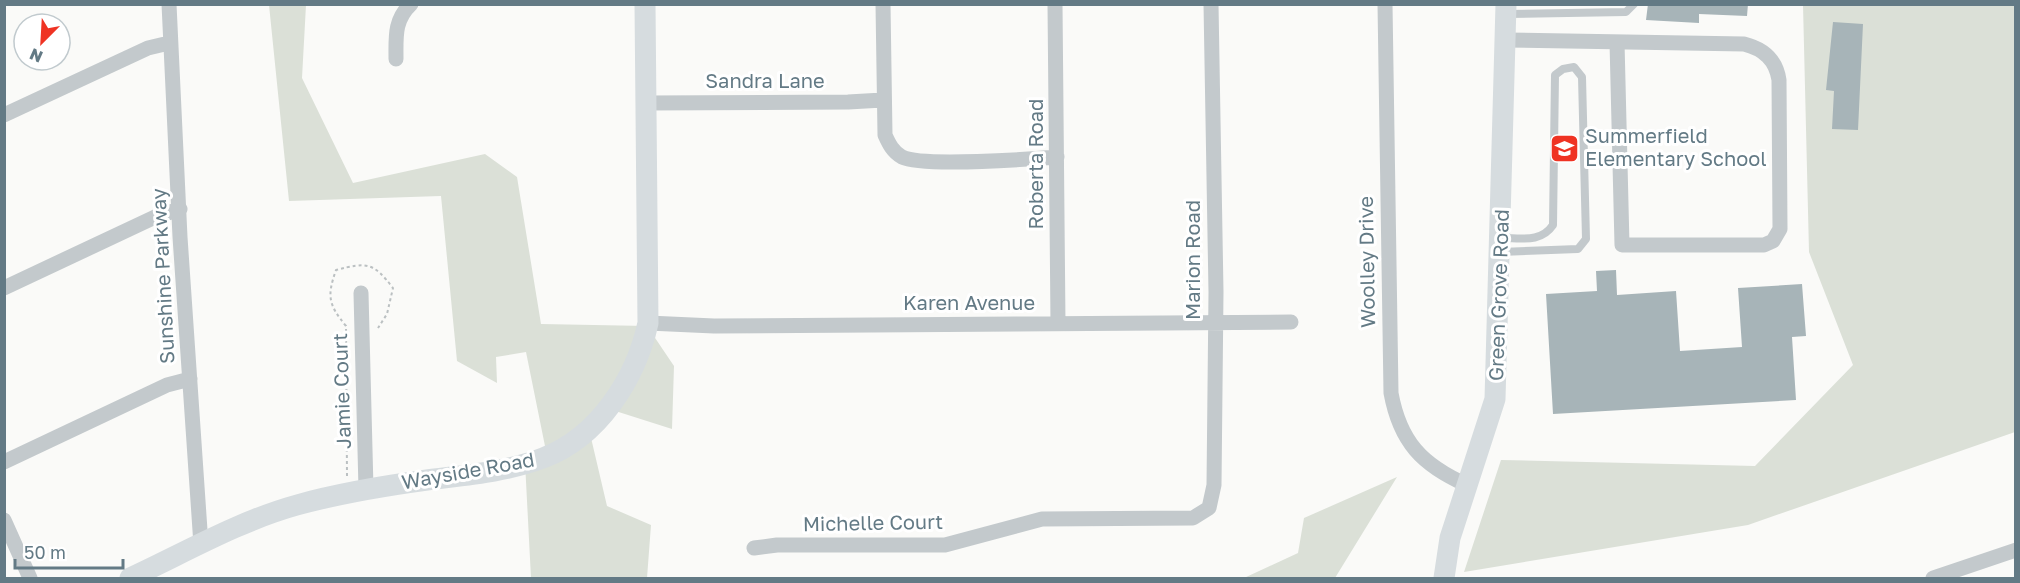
<svg xmlns="http://www.w3.org/2000/svg" width="2020" height="583" font-family="'Golos Text',sans-serif">
<rect width="100%" height="100%" fill="#fafaf8"/>
<!-- green -->
<path fill="#dbe0d7" d="M269,5H306L302,78L353,183L485,154L517,177L541,324L647,326L674,366L672,429L606,408L588,425L607,506L651,525L647,578H531L525,462L546,451L526,352L496,357L497,383L457,361L441,196L289,201Z
M1803,5H2015V432L1748,525L1464,572L1501,460L1755,466L1853,365L1809,252Z
M1397,477L1335,578H1244L1298,553L1304,518Z"/>
<!-- building -->
<path fill="#a7b4b8" d="M1648,4H1748L1747,16L1699,14V23L1646,20Z
M1833,22L1863,24L1858,130L1832,129L1834,91L1826,90Z
M1616,270L1617,295L1676,291L1680,351L1742,347L1738,288L1802,284L1806,336L1792,337L1796,400L1553,414L1546,294L1597,291L1596,271Z"/>
<g fill="none" stroke-linecap="round" stroke-linejoin="round">
<!-- path -->
<path stroke="#bbc0c2" stroke-width="2" stroke-dasharray="3 3" stroke-linecap="butt" d="M347,476L346,326C328,304 327,296 336,270C367,262 373,262 393,288L387,314L378,328"/>
<!-- lane -->
<path stroke="#c3c9cc" stroke-width="8" d="M1507,14L1626,12L1634,4
M1501,252L1578,249L1586,239L1582,77L1574,67L1563,69L1555,75L1553,225C1541,243 1521,238 1502,238"/>
<!-- street -->
<path stroke="#c3c9cc" stroke-width="15" d="M169,4L180,237L201,545
M883,4L885,135C889,144 893,152 902,157C922,167 1031,159 1057,157
M1055,4L1058,323
M1385,4L1391,393C1400,442 1422,465 1467,485
M1505,40L1744,44C1764,49 1776,60 1779,80L1780,229L1773,241L1764,245H1622L1617,42
M396,59C396,37 394,20 411,4
M647,103L848,102L883,100
M4,115L148,48L169,43
M4,288L155,217L180,209
M361,293L366,489
M648,323L714,326L1291,322
M4,462L167,385L190,379
M4,520L30,578
M754,548L777,545H945L1042,519L1193,518L1209,508L1214,485L1216,292L1211,4
M1933,578L2016,550"/>
<!-- secondary -->
<path stroke="#d6dcdf" stroke-width="21" d="M130,578C184,553 239,521 297,505C340,493 383,486 427,480C466,475 506,472 543,458C599,437 636,378 648,323L645,4
M1444,578L1450,538L1495,399L1506,4"/>
</g>
<!-- icons -->
<defs>
<symbol id="school-square" viewBox="-11 -11 22 22"><rect x="-9" y="-9" width="18" height="18" rx="4" fill="#ef3323" stroke="#fff"/><path d="M0-5L7-2L0 1L-7-2ZM-4 1L0 2.5L4 1V4Q0 6-4 4Z" fill="#fff"/></symbol>
</defs>
<g fill-rule="evenodd">
<use href="#school-square" x="1548" y="132" width="33" height="33"/>
</g>
<g text-anchor="middle" stroke-width="6" stroke-linejoin="round" paint-order="stroke">
<!-- street labels -->
<g font-size="20" fill="#637a85" stroke="#fff">
<text x="765" y="88">Sandra Lane</text>
<text transform="translate(1036 164) rotate(-90)" y="7">Roberta Road</text>
<text transform="translate(1193 260) rotate(-90)" y="7">Marion Road</text>
<text transform="translate(1367 262) rotate(-91)" y="7">Woolley Drive</text>
<text transform="translate(163 276) rotate(-93)" y="7">Sunshine Parkway</text>
<text transform="translate(1499 295) rotate(-88)" y="7">Green Grove Road</text>
<text x="969" y="310">Karen Avenue</text>
<text transform="translate(342 391) rotate(-92)" y="7">Jamie Court</text>
<text transform="translate(468 471) rotate(-10)" y="7">Wayside Road</text>
<text transform="translate(873 523) rotate(-1)" y="7">Michelle Court</text>
</g>
<!-- poi labels -->
<g font-size="20" fill="#637a85" stroke="#fff" text-anchor="start">
<text x="1585" y="143">Summerfield<tspan x="1585" dy="23">Elementary School</tspan></text>
</g>
</g>
<!-- border -->
<rect width="2020" height="583" fill="none" stroke="#637a85" stroke-width="12"/>
<!-- north arrow -->
<g transform="translate(42 42) rotate(204)"><circle r="28" fill="#ffffff" stroke="#c1cace" stroke-width="1.5"/>
<path d="M0-4.5L10 22L0 15L-10 22Z" fill="#ef3323"/>
<text y="-9" font-size="16" font-weight="bold" text-anchor="middle" fill="#637a85">N</text>
</g>
<!-- scale -->
<path d="M15 559v9h108v-9" fill="none" stroke="#637a85" stroke-width="3"/>
<text x="24" y="559" font-size="18" fill="#637a85" stroke="#ffffff" stroke-width="4.5" paint-order="stroke">50 m</text>
</svg>
